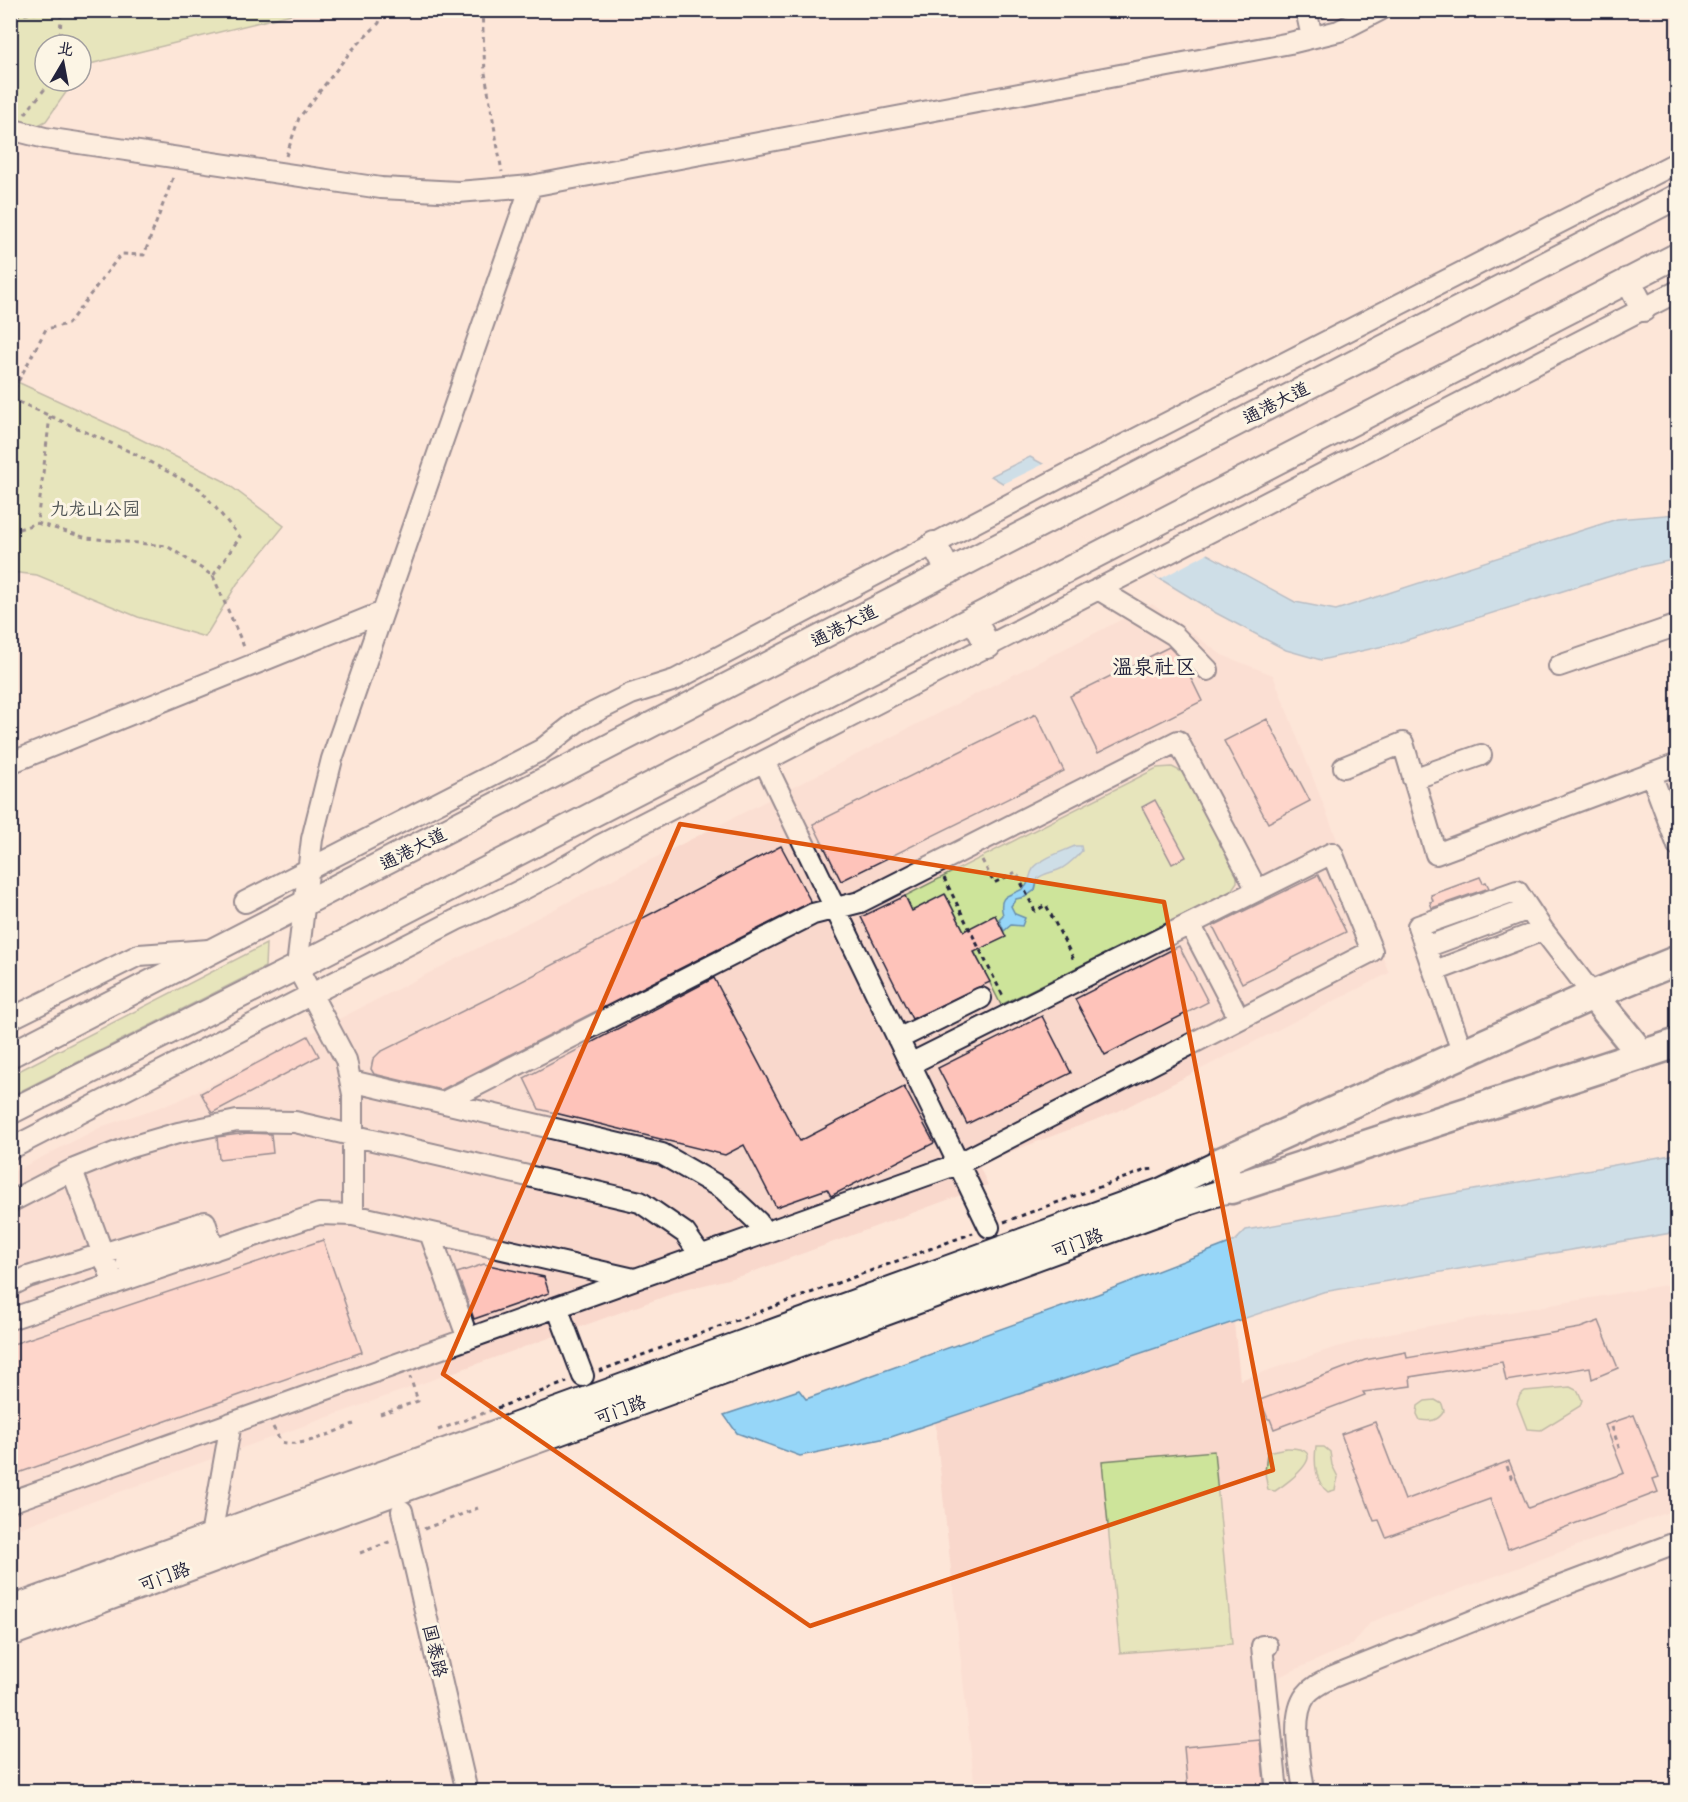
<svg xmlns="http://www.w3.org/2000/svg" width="1688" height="1802" font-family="'Gochi Hand','LXGW WenKai TC',sans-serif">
<rect width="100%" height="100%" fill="#fde6d8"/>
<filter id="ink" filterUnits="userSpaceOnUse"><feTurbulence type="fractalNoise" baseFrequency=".0167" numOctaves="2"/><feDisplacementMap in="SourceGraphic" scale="12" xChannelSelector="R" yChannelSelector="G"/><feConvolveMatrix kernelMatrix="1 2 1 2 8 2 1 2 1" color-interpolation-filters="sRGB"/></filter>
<g filter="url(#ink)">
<!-- built -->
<path fill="#f9d8cc" d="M1152,604L1222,655L1273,675L1389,973L1119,1111L978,1164L988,1185L744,1275L680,1291L11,1531V1173L103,1126L178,1101Z
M1677,1283V1509L1371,1622L1353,1644L1270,1681L1281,1791H975L935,1422L1234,1323L1240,1380L1333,1348L1389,1333Z"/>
<!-- green -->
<path fill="#cde49a" stroke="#78836a" stroke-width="1.5" d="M11,11H304L86,65L81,72V45H45V81H74L46,121L11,139Z
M11,379L124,431L222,480L284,526L237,584L205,637L138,617L37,575L11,572Z
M1172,767L1184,773L1237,870V882L1230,892L1001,1005L946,895L912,911L905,896L1157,768Z
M266,944L265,967L11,1096V1075Z
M1570,1387L1578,1391L1582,1400L1580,1406L1541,1430L1527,1429L1517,1403L1520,1395L1525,1391Z
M1435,1400L1442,1404L1444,1411C1438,1421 1431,1422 1420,1420L1417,1414L1418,1406L1425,1401Z
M1316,1447H1324L1330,1452L1332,1465L1338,1477L1335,1490L1328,1492C1315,1482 1314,1462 1316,1447Z
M1286,1448C1334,1447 1291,1481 1275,1491L1268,1490L1265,1473L1267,1452Z
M1214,1451L1232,1644L1120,1653L1102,1461Z"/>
<!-- water -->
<path fill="#96d6f8" stroke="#688eac" stroke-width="1.5" d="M1030,457L1295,602L1336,610L1617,519L1677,514V559L1636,568L1397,643L1321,660L1286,650L1216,613L991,476Z
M1075,846H1081L1082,851C1075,858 1067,867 1058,870C1050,873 1045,873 1038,878L1035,890L1025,897L1016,899L1011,906L1015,914L1025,918L1022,926L1011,925L1004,931L999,919L1003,915C996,890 1016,897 1026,886C1030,881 1029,875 1033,869C1041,858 1062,852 1075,846Z
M1677,1154V1232L1323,1292L891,1437L800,1456L737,1433L724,1415L799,1390L806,1399L1098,1294L1235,1241L1246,1230Z"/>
<!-- pier -->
<path fill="#fde6d8" d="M1046,463L1210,552L1160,579L1083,536L1001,485Z"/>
<!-- building -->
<path fill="#fec3ba" stroke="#22223b" stroke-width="1.5" d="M1169,647L1182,660L1202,701L1098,753L1070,696Z
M1036,714L1064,771L841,881L813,824Z
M1267,719L1310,801L1268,823L1224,741Z
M1155,800L1186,857L1172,864L1142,807Z
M781,846L811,902L441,1090L374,1074L371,1069L373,1059L380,1052L501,992Z
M1318,875L1346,932L1242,983L1213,926Z
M1480,877L1483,883L1486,882L1489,888L1432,908L1430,902L1433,901L1431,895Z
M945,894L964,931L995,915L1006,937L974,952L990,982L912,1019L861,917L905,896L912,911Z
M1179,946L1208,1002L1105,1055L1075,999Z
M714,978L800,1141L904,1087L934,1143L831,1196L827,1189L776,1207L744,1145L725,1155L539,1109L524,1078Z
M1042,1016L1071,1073L967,1124L938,1068Z
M308,1036L319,1056L212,1113L201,1093Z
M248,1133L271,1134L273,1153L219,1159L217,1137Z
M323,1240L362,1352L10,1476V1345Z
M484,1264L544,1277L549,1293L474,1319L457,1273Z
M1599,1321L1618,1368L1592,1379L1590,1367L1506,1381L1502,1362L1410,1377L1411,1386L1363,1392L1365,1395L1274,1429L1270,1419H1268L1260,1400L1365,1360L1406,1352L1407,1358L1580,1328Z
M1634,1415L1659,1477L1653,1479L1658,1492L1508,1549L1490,1499L1386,1537L1379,1520L1374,1521L1341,1434L1375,1422L1405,1500L1509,1461L1528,1508L1624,1473L1605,1425Z
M1260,1740L1265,1791H1188L1184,1747Z"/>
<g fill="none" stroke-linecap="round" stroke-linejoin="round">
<defs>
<path id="minor" d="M1306,10L1312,37
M10,129L45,138L381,188L458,192L531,186L1290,43L1339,31L1380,10
M1098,589L1174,635L1208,670
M1559,666L1678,625
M764,761L989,1227
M10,763L383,612
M1344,767L1403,743L1436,854L1678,764
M1651,774L1678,846
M1413,779L1481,755
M245,902L541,750L579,720L631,694L675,680L1069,473L1678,162
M1190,924L1239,1018
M1426,947L1529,909
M1435,971L1543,930
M10,1019L139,955L209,950
M898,1039L981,998
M1463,1054L1418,926L1517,891L1543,930L1593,995
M351,1081L662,1154L723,1189L758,1222L765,1233
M444,1102L813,914L860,902L1178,741L1257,890
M10,1149L456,920C506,899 553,876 599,846L1678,291
M72,1170L114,1284
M10,1202L72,1170L127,1148L178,1133L237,1121L295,1122L640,1202L685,1233L701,1256
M353,1215V1094L346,1060L297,967L312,839L332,759L531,186
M430,1233L468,1339
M127,1263L209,1235
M10,1286L28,1277L205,1222L214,1250
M557,1307L583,1376
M10,1319L319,1214L353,1215L634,1279
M10,1502L958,1164L1372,951L1332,853L910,1064
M402,1511L467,1792
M211,1536L231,1423
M1267,1646H1262L1277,1792
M1304,1792C1301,1765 1289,1717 1306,1695C1313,1686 1323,1682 1333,1677L1532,1597L1678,1542"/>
<path id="major" d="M1628,280L1643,309
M934,544L949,572
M973,618L988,646
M10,1055L1678,196
M10,1112L297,967L1678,255
M10,1609L1160,1191L1221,1162
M10,1634L1169,1209L1231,1189"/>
<path id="highway" d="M1678,960L1593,995L1221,1162L1231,1189L1678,1043
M1593,995L1642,1055"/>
</defs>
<!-- minor casing -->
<use href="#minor" stroke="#22223b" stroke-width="24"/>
<!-- major casing -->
<use href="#major" stroke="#22223b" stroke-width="28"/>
<!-- highway casing -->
<use href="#highway" stroke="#22223b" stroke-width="33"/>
<!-- path -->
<path stroke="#22223b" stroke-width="3" stroke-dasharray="4.5 4.5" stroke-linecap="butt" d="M482,10L485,73L502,172
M10,22L15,15L60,10
M60,45L61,11
M25,114L51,81
M286,156L299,118L351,51L379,23L383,10
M10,397L46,329L68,324L121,254L144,255L174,175
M10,398L133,453L200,489L240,537L213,576L167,546L87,538L37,523L50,416
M10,532L37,523
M213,576L245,649
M982,860L994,883L1016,872L1035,911L1046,905L1075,962
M944,878L1004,998
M1004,1222L1146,1170L1156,1169
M599,1371L973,1233
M380,1414L418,1401L410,1377
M273,1427L281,1442C305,1448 332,1432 354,1424
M1612,1427L1620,1450
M438,1430L567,1382
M1507,1466L1513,1482
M424,1529L478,1508
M360,1553L392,1541"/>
<!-- minor -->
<use href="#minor" stroke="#fcf5e5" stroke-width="20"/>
<!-- major -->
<use href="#major" stroke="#fcf5e5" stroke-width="24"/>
<!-- highway -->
<use href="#highway" stroke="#fcf5e5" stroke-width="28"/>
</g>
</g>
<!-- marked area -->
<path d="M0 0H1688V1802H0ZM680,824L1164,902L1273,1470L810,1626L443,1374Z" fill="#fde6d8" fill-opacity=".55" fill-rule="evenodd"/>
<path fill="none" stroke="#de560e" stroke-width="4.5" stroke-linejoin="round" d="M680,824L1164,902L1273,1470L810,1626L443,1374Z"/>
<g text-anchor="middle" stroke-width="6" stroke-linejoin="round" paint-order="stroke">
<!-- street labels -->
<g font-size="18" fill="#22223b" stroke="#fcf5e5">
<text transform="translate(1276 403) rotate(-27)" y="6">通港大道</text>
<text transform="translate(844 626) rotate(-27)" y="6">通港大道</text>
<text transform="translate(413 849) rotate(-27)" y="6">通港大道</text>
<text transform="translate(1077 1243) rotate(-20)" y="6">可门路</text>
<text transform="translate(620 1410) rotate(-20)" y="6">可门路</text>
<text transform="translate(164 1577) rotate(-20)" y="6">可门路</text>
<text transform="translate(435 1651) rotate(77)" y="6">国泰路</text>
</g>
<!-- park labels -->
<g font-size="18" fill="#4d5253" stroke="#fcf5e5">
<text x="95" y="515">九龙山公园</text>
</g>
<!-- quarter labels -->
<g font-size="21" fill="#22223b" stroke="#fcf5e5">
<text x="1154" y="674">温泉社区</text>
</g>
</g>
<!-- margin -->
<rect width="1688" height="1802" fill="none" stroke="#fcf5e5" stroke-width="36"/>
<rect x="18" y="18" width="1652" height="1766" fill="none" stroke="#22223b" stroke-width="2" filter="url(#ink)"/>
<!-- north arrow -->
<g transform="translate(63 63) rotate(10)"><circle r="28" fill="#fcf5e5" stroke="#a5a1a1" stroke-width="1.5"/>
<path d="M0-4.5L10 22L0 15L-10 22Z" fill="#22223b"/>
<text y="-9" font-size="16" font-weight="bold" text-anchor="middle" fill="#22223b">北</text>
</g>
</svg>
